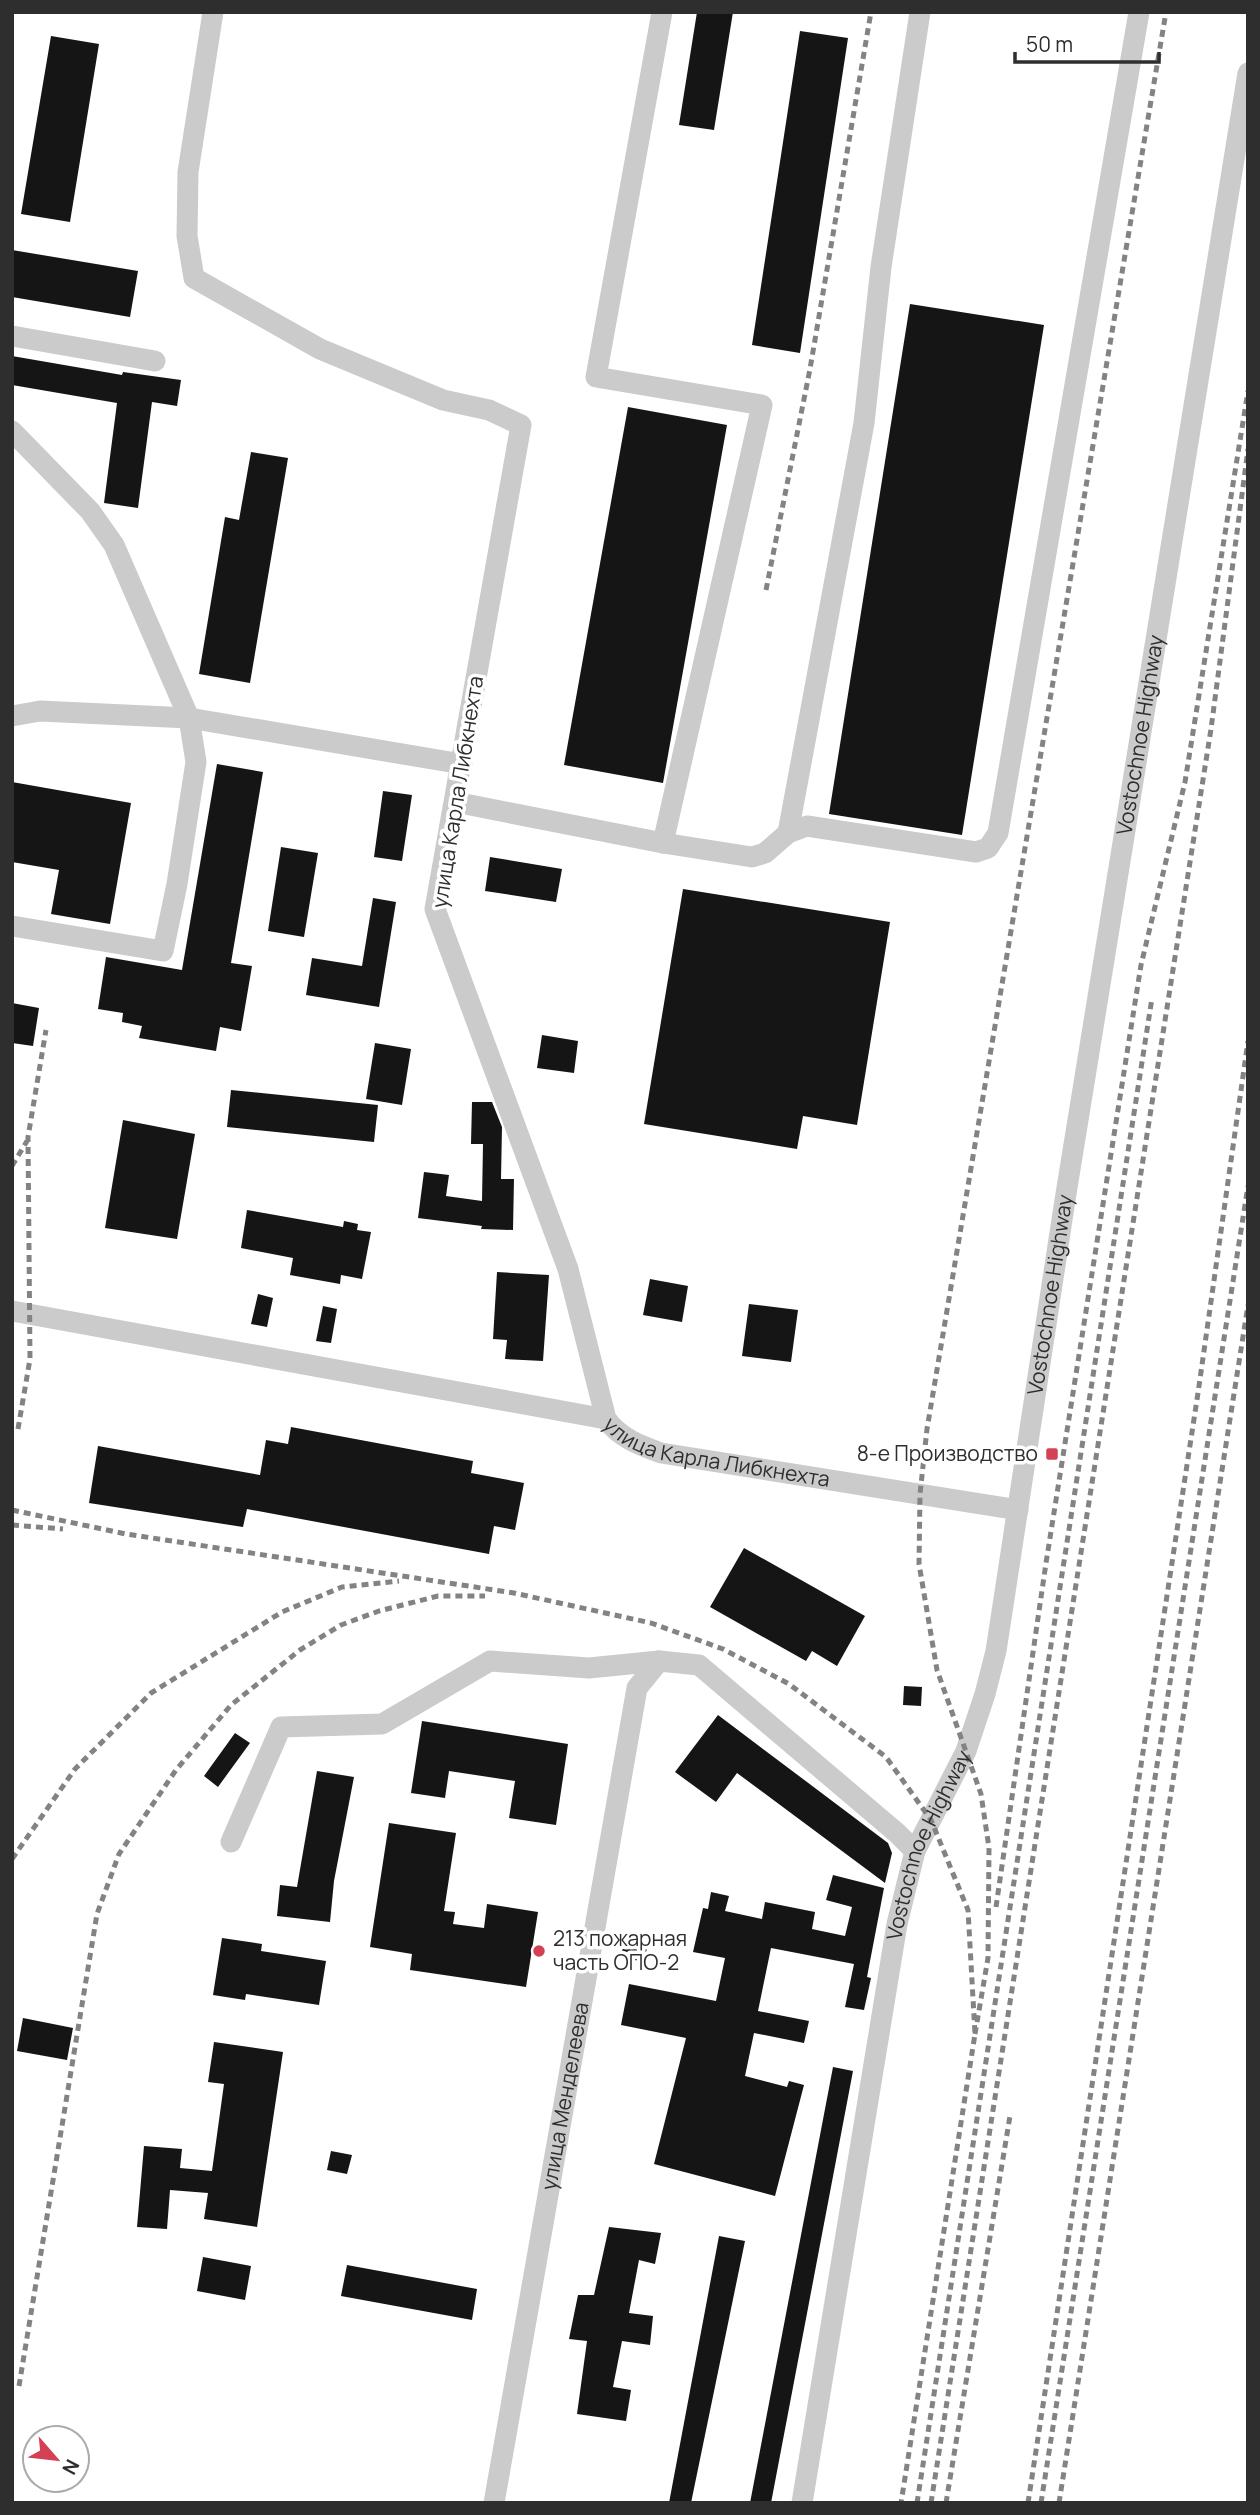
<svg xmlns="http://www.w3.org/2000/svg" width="1260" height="2515" font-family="Manrope,sans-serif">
<rect width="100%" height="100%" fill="#fff"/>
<!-- building -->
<path fill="#151515" d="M697,12H733L714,130L679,125Z
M800,31L848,38L800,353L752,345Z
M51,36L99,44L70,222L21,214Z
M12,250L138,271L130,317L12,297Z
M910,304L1044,325L962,835L829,814Z
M12,356L122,375L123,372L181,380L177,406L152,402L138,508L104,503L117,403L12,385Z
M628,407L727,425L663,783L564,765Z
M251,452L288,458L250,683L199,674L225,517L239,520Z
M217,764L263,772L231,963L252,966L241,1031L220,1027L216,1051L139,1038L142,1026L122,1022L123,1013L98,1009L106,957L182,970Z
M12,782L131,803L110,924L51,914L59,870L12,862Z
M383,791L412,795L402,861L374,857Z
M281,847L318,853L304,937L268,931Z
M490,857L562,869L556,902L485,891Z
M683,889L890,922L857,1125L803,1116L797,1149L644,1124Z
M373,898L396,902L379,1007L306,995L312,958L362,966Z
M12,1003L39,1008L33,1046L12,1043Z
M542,1035L578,1041L574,1073L537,1068Z
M375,1043L411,1049L402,1105L366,1099Z
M231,1090L378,1105L374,1142L227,1127Z
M472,1102H492L502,1127L501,1179H514L513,1230L481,1229L482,1226L418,1218L424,1172L449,1175L446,1196L482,1201L483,1144H471Z
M123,1120L195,1134L177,1239L105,1228Z
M247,1210L343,1227L344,1221L358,1224L357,1230L371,1232L362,1279L341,1275L340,1284L290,1275L293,1258L241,1248Z
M497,1272L549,1275L543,1361L505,1359L507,1340L493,1339Z
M650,1279L688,1286L682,1322L643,1315Z
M258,1294L273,1298L267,1327L251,1324Z
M749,1304L798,1310L791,1362L742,1356Z
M323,1306L337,1309L331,1343L316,1341Z
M291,1427L473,1461L471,1473L524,1483L515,1530L494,1526L489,1554L247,1509L243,1527L89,1503L98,1446L260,1475L266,1440L288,1444Z
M744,1548L865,1616L837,1666L812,1651L806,1661L710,1607Z
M904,1686L922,1687L921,1706L903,1705Z
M718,1715L888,1843L892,1853L885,1883L737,1773L716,1802L675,1772Z
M422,1721L568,1744L556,1825L509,1818L515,1781L449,1771L445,1798L411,1793Z
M235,1733L250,1743L218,1787L204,1776Z
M317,1771L354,1777L334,1881L330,1922L277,1916L280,1885L297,1887Z
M389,1823L456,1833L444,1911L455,1912L453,1924L484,1928L487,1904L538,1912L526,1987L410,1970L412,1954L370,1947Z
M833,1875L884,1888L867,1977L871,1978L864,2010L845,2007L854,1964L771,1948L758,2011L809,2021L804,2043L754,2033L745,2076L787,2087L789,2081L804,2085L775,2196L654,2164L686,2038L621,2025L629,1984L716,2001L725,1958L693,1952L703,1908L708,1909L711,1892L729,1896L725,1911L762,1919L765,1902L815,1912L812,1929L845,1936L852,1907L826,1900Z
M625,1934L649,1939L644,1962L621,1957Z
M222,1938L262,1944L261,1951L326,1961L319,2005L246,1994L245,2000L213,1995Z
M23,2018L73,2028L67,2060L17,2051Z
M214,2042L283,2052L257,2227L204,2219L208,2193L170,2190L167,2229L137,2227L144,2146L182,2149L180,2168L212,2171L224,2084L208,2082Z
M833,2067L853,2071L771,2503H750Z
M331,2151L352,2155L347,2174L327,2170Z
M609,2227L661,2233L655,2264L639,2260L629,2313L653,2316L650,2345L622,2341L613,2387L631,2390L626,2421L577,2414L587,2341L569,2339L578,2295H594Z
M719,2236L745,2241L691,2503H669Z
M203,2257L251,2266L245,2300L197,2291Z
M347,2265L477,2289L472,2320L341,2296Z"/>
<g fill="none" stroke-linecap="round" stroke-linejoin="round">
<!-- minor -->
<g stroke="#cbcbcb" stroke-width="21">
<path id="s1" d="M213,12L188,172L187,236L194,278L320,349L443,400L489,410L521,425L435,909L568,1269L606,1419C620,1438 639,1445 661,1453L1018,1510"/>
<path d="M662,12L596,377L762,405L663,843"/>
<path d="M12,336L155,361"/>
<path d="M12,431L90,511L114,545L189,718L196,762L177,884L163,951L12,926"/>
<path d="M12,716L40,711L189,718L462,764"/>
<path d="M455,802L663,843L752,857L765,853L788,833L807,826L976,852L988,848L998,833L1139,12"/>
<path d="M788,833L864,423L881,267L920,12"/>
<path d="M12,1311L606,1419"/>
<path d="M231,1842L281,1727L382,1724L490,1661L589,1668L659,1661"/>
<path id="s2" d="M494,2503L637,1688L659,1661L699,1665L897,1833L915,1851"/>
<path id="s3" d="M802,2503L897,1924L915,1851L966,1751L985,1694L996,1651L1065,1200L1248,73"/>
</g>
<!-- rail -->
<path stroke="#838383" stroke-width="5" stroke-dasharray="7 5" stroke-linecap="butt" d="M766,590L810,369L871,12
M12,1166L27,1141
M18,1429L30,1359L28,1137L46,1030
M12,1510L126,1534L514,1593L651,1623L723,1649L789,1684L886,1757L931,1820L968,1910L975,2034L901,2503
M12,1525L63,1529
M12,1859L75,1769L151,1693L282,1612L342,1587L399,1581
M996,1907L1046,1563L1141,965L1185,782L1248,391
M975,2034L988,1958L989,1848L981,1794L937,1670L919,1564L920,1494L927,1429L1166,12
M19,2386L97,1914L119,1854L176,1770L231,1705L300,1650L341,1625L379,1611L438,1596H485
M917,2503L1152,998
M931,2503L1211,729L1248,449
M946,2503L1010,2116
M1028,2503L1198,1393L1248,1041
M1041,2503L1248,1186
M1059,2503L1248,1305"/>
</g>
<!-- markers -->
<g fill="#d44154" stroke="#fff" stroke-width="2.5">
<rect x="1045" y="1447" width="14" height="14" rx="3.5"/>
<circle cx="539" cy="1951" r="7"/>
</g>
<g text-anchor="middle" stroke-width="7" stroke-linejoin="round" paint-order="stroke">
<!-- street labels -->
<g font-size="21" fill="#2e2e2e" stroke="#fff">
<text dy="7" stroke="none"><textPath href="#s3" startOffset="1806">Vostochnoe Highway</textPath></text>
<text transform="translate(458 792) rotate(-81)" y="7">улица Карла Либкнехта</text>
<text dy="7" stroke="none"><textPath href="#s3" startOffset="1239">Vostochnoe Highway</textPath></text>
<text dy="7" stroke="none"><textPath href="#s1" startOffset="1778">улица Карла Либкнехта</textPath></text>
<text dy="7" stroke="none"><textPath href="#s3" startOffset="672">Vostochnoe Highway</textPath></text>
<text dy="7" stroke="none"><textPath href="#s2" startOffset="413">улица Менделеева</textPath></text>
</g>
<!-- poi labels -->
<g font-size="21" fill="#2e2e2e" stroke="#fff" text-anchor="end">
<text x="1038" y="1461">8-е Производство</text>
<text x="553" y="1946" text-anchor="start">213 пожарная<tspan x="553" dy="24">часть ОПО-2</tspan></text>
</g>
</g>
<!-- border -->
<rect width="1260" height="2515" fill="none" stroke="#2e2e2e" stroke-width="28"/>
<!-- north arrow -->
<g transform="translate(56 2459) rotate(118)"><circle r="33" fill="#ffffff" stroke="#ababab" stroke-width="2"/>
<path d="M0-5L12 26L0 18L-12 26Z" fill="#d44154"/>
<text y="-10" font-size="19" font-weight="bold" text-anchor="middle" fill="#2e2e2e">N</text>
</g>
<!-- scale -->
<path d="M1015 52v10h144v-10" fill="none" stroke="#2e2e2e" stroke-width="3.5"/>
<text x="1026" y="52" font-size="21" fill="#2e2e2e" stroke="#ffffff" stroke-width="5" paint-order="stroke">50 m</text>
</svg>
